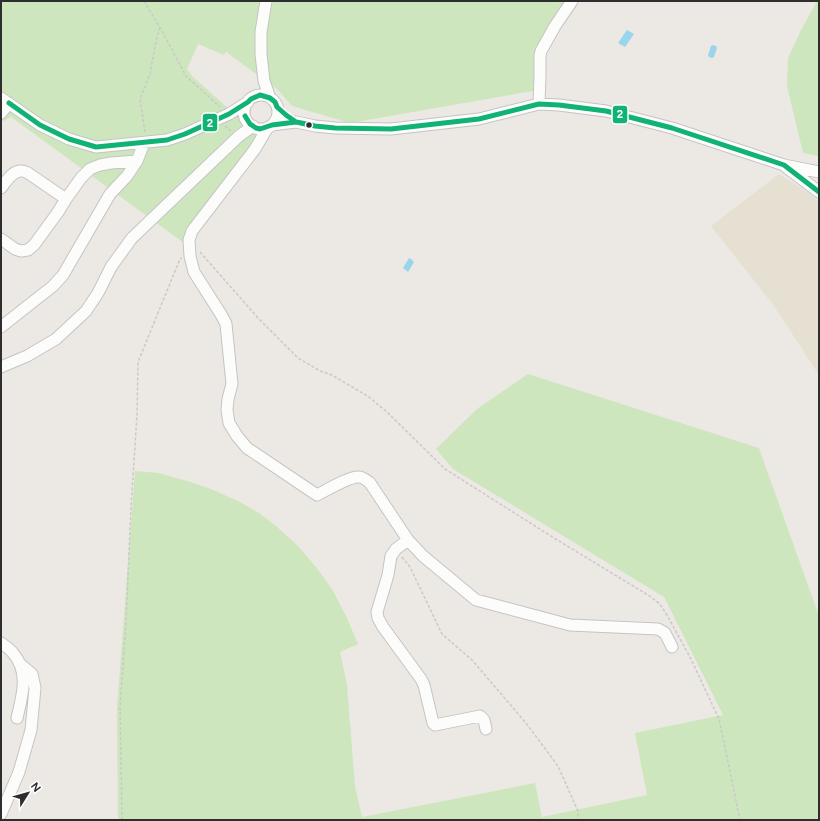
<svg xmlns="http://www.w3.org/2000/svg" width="820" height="821" font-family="Figtree,sans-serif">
<rect width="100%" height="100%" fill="#ece8e4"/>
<!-- education -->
<path fill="#e6e0d3" d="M779,174L804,190L819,201V375L774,306L711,226Z"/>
<!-- green -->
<path fill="#cee6be" d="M1,1H576L540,62L533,91L350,123L292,106L277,89L226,52L224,55L198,44L187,69L192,76L240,119L259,138L184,243L11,117L3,121L1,120Z
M817,1H819V156L803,153L787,86L788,58L800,32Z
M528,374L759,448L819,616V820H118L117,708L135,471L159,473L187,481L211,489L240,502L259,513L276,526L296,544L316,567L332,589L347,618L358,644L340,652L347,685L355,786L362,817L535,783L542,817L647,795L635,733L723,715L664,597L453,469L436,449L477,409Z"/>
<!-- water -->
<path fill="#99d6ec" d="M627,30L634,34L625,47L618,43Z
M713,45L716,46L717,48L714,57L712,58L709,57L708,55L711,46Z
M409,258L411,259L414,262L408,272L403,268Z"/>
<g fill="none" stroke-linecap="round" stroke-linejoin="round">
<defs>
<path id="minor" d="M266,1L261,32V54L264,81L270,98
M244 112a17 17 0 1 1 34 0a17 17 0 1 1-34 0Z
M1,98L40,125L69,139L96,147L167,140L185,134L229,114L248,102
M539,104L540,75V56L541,51L555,26L572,1
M1,113L9,103
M272,125L296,122L315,126L335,128L391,129L479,119L539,104L559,105L606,111L672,128L784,165L819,172
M268,127L255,149L192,231L189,240L190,256L194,272L222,316L226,324L232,384L228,399L227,410L229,423L237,436L247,448L317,495C325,491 350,476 359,477C363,477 366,480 370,483L408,540L423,556L476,600L570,625L658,629L665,633L672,647
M786,167L819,192
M1,188C6,182 12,170 22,171C24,171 26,172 28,173L66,199
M1,239L15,249L21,251L28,250L34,245L58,212L66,199L81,178L90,169L100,165L111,163L137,161
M1,327L53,286L63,275L110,194L127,176L137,161L144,143
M1,367L27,356L56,339L86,311L98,293L111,267L132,238L239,136L253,126
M408,540L396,549L391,556L388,575L377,612L378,618L383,627L421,679L424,685L433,723L435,725L480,716L484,720L486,729
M1,643C5,646 10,649 13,653C30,673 22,696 17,718
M1,814L19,772L31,730L35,688L32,674L20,664"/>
</defs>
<!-- minor casing -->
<use href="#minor" stroke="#c5c4c5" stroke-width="13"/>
<!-- path -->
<path stroke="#c9c9c8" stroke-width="1.5" stroke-dasharray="3 2" stroke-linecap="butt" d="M144,1L162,31L186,76L220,107
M225,126L231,131
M145,132L140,99L150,74L156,41L160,27
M200,252L258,318L298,358L320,371L332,375L369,397L387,412L445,469L554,538L648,595L660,604L667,615L691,659L719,719L740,820
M402,557L410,567L442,634L472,660L526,723L558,766L578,811V820
M122,820L120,708L126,623L131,507L137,415L138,362L180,259L182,258"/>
<!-- minor -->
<use href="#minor" stroke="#fcfcfb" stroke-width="11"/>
<defs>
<path id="bus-1" d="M9,103L40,125L69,139L96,147L167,140L185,134L229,114L248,102L251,99L260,95L270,98L275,102L277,107L286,115L296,122L315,126L335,128L391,129L479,119L539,104L559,105L606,111L672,128L784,165L819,192
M245,116L250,124L256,128L260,129L272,125L296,122L312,125"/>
</defs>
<!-- bus-1 casing -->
<use href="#bus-1" stroke="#fff" stroke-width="8"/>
<!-- bus-1 -->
<use href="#bus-1" stroke="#10b374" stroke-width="5"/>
</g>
<!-- markers -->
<circle fill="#2e2e2e" stroke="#fff" stroke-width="1.5" cx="309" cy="125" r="3.5"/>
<g stroke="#fff" stroke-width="1.5">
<rect x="612" y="105" width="16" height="19" rx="4" fill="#10b374"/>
<rect x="202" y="113" width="16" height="19" rx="4" fill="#10b374"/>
</g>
<g font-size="11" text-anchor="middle" font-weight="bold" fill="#fff">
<text x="620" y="118">2</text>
<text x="210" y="127">2</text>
</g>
<!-- border -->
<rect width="820" height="821" fill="none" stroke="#2e2e2e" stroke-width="4"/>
<!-- north arrow -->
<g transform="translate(28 793) rotate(53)" stroke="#ffffff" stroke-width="3" paint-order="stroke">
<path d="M0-3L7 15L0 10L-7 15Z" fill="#2e2e2e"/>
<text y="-6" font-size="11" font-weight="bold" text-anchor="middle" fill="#2e2e2e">N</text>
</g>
</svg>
